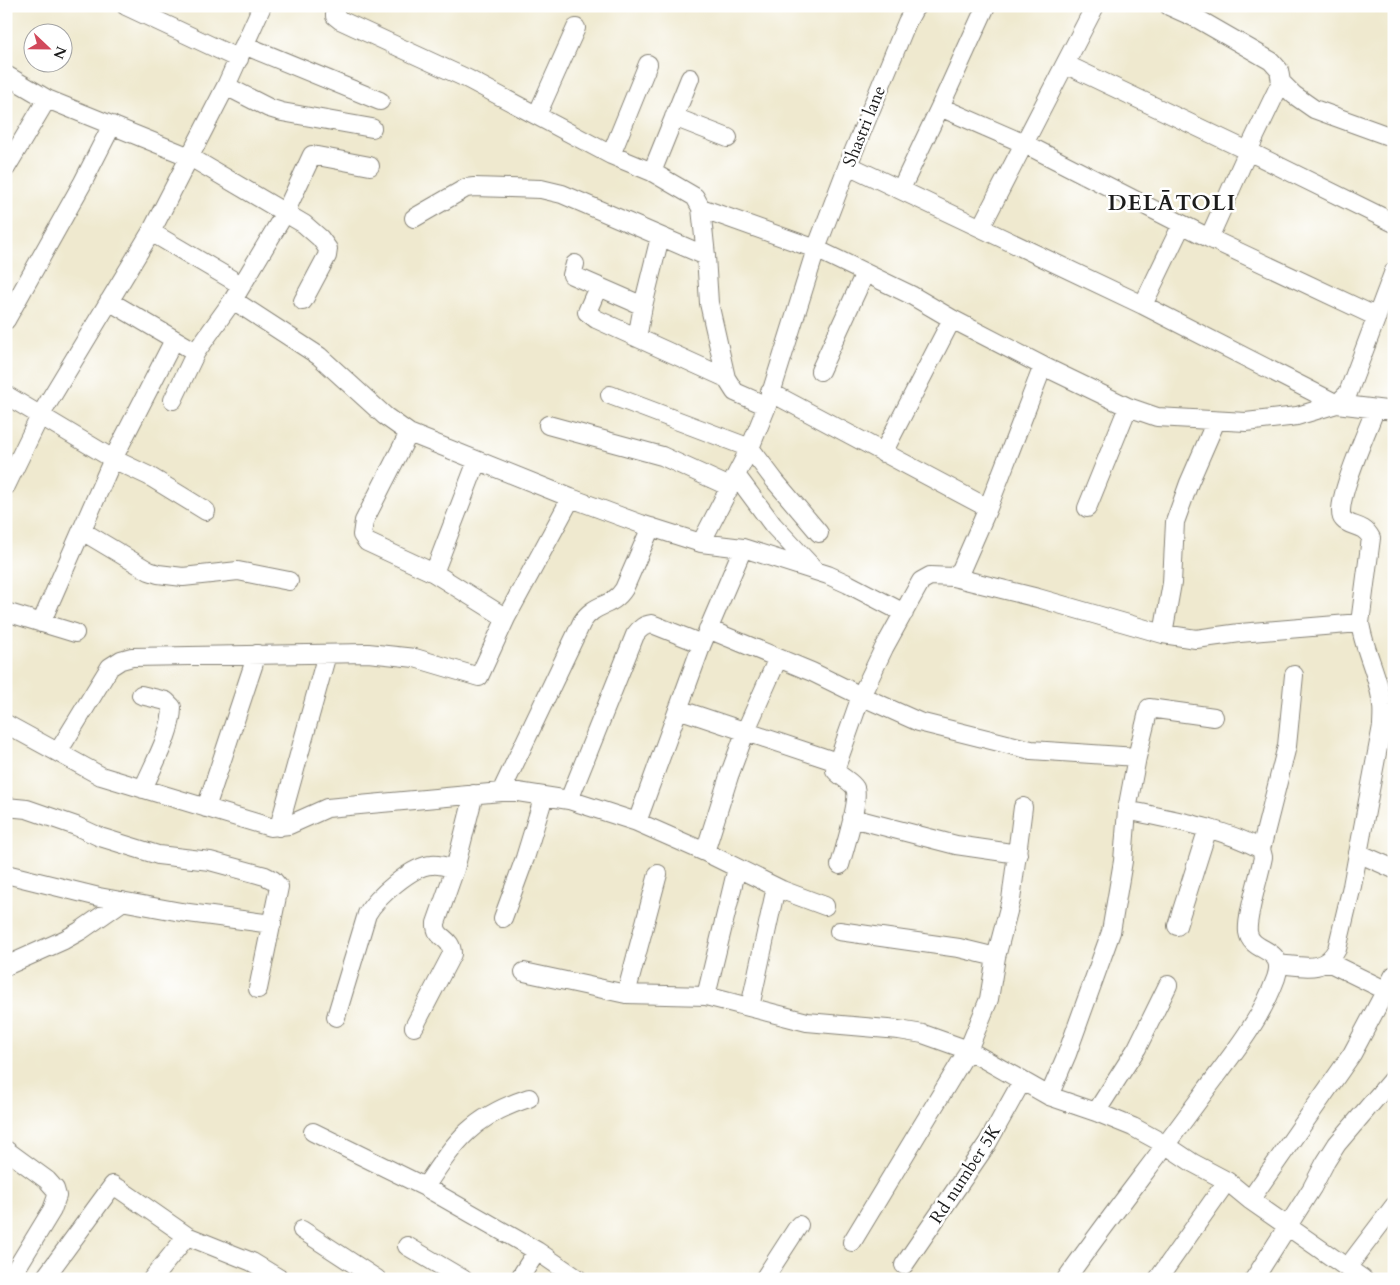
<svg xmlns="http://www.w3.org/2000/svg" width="1400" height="1285" font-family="Cardo,serif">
<rect width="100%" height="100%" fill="#fff"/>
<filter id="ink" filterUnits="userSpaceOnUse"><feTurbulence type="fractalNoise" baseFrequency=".02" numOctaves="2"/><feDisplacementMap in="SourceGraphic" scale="10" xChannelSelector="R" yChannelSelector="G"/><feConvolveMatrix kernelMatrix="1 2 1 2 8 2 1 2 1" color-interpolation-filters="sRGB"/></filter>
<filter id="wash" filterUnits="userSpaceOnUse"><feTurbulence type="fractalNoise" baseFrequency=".0096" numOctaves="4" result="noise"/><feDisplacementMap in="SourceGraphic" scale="20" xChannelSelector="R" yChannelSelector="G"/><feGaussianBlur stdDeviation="1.12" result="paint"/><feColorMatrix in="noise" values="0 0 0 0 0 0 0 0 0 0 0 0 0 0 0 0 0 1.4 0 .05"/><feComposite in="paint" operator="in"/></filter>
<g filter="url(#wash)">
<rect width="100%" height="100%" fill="#efe9cf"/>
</g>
<g filter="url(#ink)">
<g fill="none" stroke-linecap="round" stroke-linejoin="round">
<defs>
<path id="minor" d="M126,6L239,59
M335,6V16L340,20L468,79L611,155L652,172L695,197L701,208L706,256L709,303L726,378L735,392L767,406
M1169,6L1198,19L1271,61L1279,70L1281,82L1294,95L1314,109L1394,138
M244,45L380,101
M1065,64L1248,151L1394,223
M6,75L47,99L190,157L304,224L320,238L328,249L327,256L303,301
M226,86L269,108L282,112L372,128
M940,107L1025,144L1209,238L1377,317
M537,115L576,28
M674,117L728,138
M611,155L648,64
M848,165L1143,305L1337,404L1394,411
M6,168L47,99
M652,172L690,78
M901,189L940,107L986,6
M701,208L816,249L911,295L952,319L1043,366L1128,407L1157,417L1246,422L1297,416L1337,404L1348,393L1394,271
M414,218L466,188L474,187L541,189L562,194L706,256
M981,227L1095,6
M151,232L241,285
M1209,238L1248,151L1281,82
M575,264L572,275L643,306
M598,287L587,312L596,319L726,378
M233,300L319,356L385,416L409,433L571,498L641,524L701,543L743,548L828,575L848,584L904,613
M109,301L196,352
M1143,305L1182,224
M6,320L82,184L112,125
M637,338L643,306L660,237
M820,371L865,273
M770,392L988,508
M6,395L113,459L149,476L206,511
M610,395L750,448L775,481L819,533
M173,400L196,352L233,300L285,213L312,155L370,166
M548,425L662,456L730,487
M409,433L364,521L362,535L367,542L434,573L506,618
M883,453L952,319
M736,475L773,525L816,571
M6,486L40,416L151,232L226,86L262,6
M1087,508L1128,407
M82,531L149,571L158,574L183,577L238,571L289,581
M701,543L750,448L767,406L816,249L848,165L907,22L914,9L917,6
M434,573L477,461
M953,577L1038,598L1163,634L1196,639L1240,633L1360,623
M6,612L75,633
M41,623L113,459L174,340
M708,629L812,672L861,696L919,722L1031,750L1137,757
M1163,634L1172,583L1175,522L1189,483L1216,421
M141,695L166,701L172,707C172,733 153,765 143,789
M678,709L837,762
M6,724L101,776L270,827L289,825L327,808L501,792H518L569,800L637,822L705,852L782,890L825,906
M58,752L110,667L121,660L132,657L368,653L415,658L479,677L506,618L571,498
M501,792L582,622C595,602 612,608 624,589L651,527
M569,800L635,635C640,628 644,625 652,624L702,644
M6,807L27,809L76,826L100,837L158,855L210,861L265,876L273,880L279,887L258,989
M206,808L257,654
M852,818L956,845L1018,854
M637,822L702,644L743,548
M279,827L327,654
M1261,849L1287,746L1294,675
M705,852L729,776L746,730L778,658
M1358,853L1394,869
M840,865C844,851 860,799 855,788C851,781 840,777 835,770L861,696L884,648L921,581L930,576L953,577L961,570L988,508L1043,366
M6,874L99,897L181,912L272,924
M503,918L525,858L544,796
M1177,926L1208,828
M839,931L959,948L996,957
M1278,964C1302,966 1324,974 1337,949L1352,886L1382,726C1382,719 1383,713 1382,706C1380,678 1364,651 1360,623L1371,538C1363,523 1351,528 1343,519C1332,508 1369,427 1375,410
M1325,964H1332L1385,990
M6,966L64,940L80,931L123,901
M524,972L626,994L706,996L807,1022L899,1030L923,1034L968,1050L1049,1096L1096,1112L1133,1127L1166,1145L1193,1163L1227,1181L1158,1279
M626,994L658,874
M706,996L737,868
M750,1007L776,887
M336,1017L367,914C376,898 413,865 432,865C439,864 448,867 455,869
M414,1027L452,954C452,936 435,940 436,923L455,869L474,794
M1049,1096L1067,1054L1111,932L1123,861L1127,810L1137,757L1149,708L1214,717
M1096,1112L1137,1048L1168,985
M313,1132L425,1187L537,1251L578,1279
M6,1150L47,1180L55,1189L57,1196L52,1210L10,1279
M1227,1181L1250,1200L1363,1279
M425,1187C456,1140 473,1116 529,1098
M118,1188L187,1236L252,1262L280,1279
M1250,1200L1352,1054L1394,975
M302,1230L377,1279
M852,1242L968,1050L989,999L996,957L1011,900L1023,807
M407,1246L463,1279
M904,1265L987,1144L1022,1081
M1347,1268L1394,1206
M44,1279L113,1185
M152,1279L187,1236
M519,1279L537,1251
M764,1279L799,1225
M1066,1279C1111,1215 1160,1154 1206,1090C1232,1055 1261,1020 1276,978C1287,946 1251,954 1248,932C1246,917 1260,874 1263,857L1261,849C1220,827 1172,820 1127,810
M1254,1279L1312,1188L1325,1163L1337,1144L1394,1077"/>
</defs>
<!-- minor casing -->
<use href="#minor" stroke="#868276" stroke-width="20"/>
<!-- minor -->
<use href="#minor" stroke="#fff" stroke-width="18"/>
</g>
</g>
<g text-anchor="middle" stroke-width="5" stroke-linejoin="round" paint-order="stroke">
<!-- street labels -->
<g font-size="18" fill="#1c1c1c" stroke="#fff">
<text transform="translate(864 126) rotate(-68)" y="6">Shastri lane</text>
<text transform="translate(965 1174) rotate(-57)" y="6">Rd number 5K</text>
</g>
<!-- district labels -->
<g font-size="22" font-weight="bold" letter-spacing="1" fill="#1c1c1c" stroke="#fff">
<text x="1172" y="210">DELĀTOLI</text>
</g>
</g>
<!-- margin -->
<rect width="1400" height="1285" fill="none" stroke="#fff" stroke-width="25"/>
<!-- north arrow -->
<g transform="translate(48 48) rotate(112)"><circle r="24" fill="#ffffff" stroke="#a4a4a4"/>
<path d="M0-4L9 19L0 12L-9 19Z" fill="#d1495b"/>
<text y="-8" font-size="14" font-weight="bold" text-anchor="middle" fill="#1c1c1c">N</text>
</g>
</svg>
